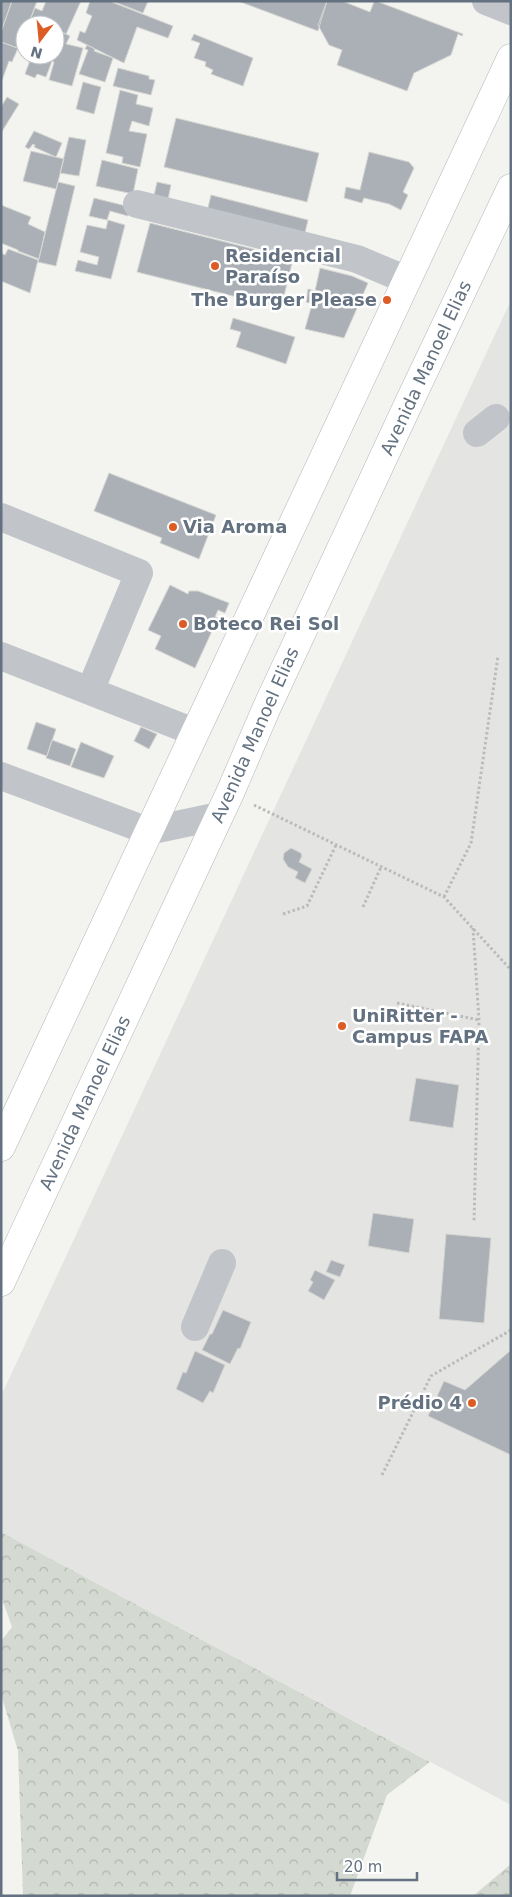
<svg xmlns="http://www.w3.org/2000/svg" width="512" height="1897" font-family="'DejaVu Sans',sans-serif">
<defs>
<pattern id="forest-crowns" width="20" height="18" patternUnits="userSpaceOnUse" patternTransform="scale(1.25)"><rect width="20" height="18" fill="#d4dad1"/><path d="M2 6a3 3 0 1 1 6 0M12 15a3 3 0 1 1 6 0" fill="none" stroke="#b0b5af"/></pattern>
</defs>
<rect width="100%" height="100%" fill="#f3f4ef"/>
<!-- built -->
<path fill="#e4e5e3" d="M511,300V1805L1,1532V1396Z"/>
<!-- forest -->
<path fill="url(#forest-crowns)" d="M1,1532L430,1762L387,1795L350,1896H23L18,1751L1,1694V1641L12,1627L1,1596Z
M511,1864V1896H473Z"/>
<!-- building -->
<path fill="#aab0b5" stroke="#d5d5d2" d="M1,1H12L1,32Z
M12,1H37L28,25H25V34L20,49L1,42V32Z
M46,1H81L66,34L55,29V25H28L35,8L42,11Z
M90,1H109L173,26L168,38L137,27L124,63L77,40L80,31L85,33L92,16L86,13Z
M112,1H148L143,13Z
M238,1H327L318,31Z
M327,1H342L370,12L374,2L372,1H376L463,34L462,36L458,34L451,55L414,73L407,91L337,65L342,50L329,45L318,25Z
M55,29L70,36L66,44L83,48L72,86L49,80L54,62L52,61L46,77L37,74L35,78L25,74L32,55L42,57L43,55H55Z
M25,34V50L20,49Z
M194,34L253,58L243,86L211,74L213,70L205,66L206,62L194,58L200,43L191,40Z
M1,42L18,48L12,62L9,61L1,83Z
M87,45L95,49L94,51L113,58L105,82L79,74L88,50L85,49Z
M118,68L149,76V79L155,80L151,95L113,86Z
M83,82L101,87L94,114L76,109Z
M120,90L138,95L136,104L153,108L149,126L132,121L129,131L147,134L140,167L122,163L123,157L106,153Z
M7,97L19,104L1,133V107Z
M176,118L319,153L307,202L164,167Z
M34,131L62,143L56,157L34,147L35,145L33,144L29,149L25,147Z
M69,137L86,140L79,176L60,173Z
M31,151L64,159L56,189L23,181Z
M369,152L409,162L414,168L403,192L408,195L401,210L389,204L364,198L362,203L344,198L346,187L360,190Z
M102,160L138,169L133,194L96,186Z
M58,182L75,186L56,266L38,262Z
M157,182L171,185L167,204L153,200Z
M211,195L308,220L304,237L207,212Z
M94,198L130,207L128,216L110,211L107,220L89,216Z
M1,205L31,217L28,224L45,232L39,259L18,251V250L1,243Z
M108,220L125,225L111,279L75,271L78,260L97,265L99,257L80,252L87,225L106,229Z
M150,223L293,259L281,308L137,272Z
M8,249L38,260L30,293L1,281V253L5,255Z
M320,268L352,276L368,283L344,338L305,329L312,304L306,302L308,289L315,291Z
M233,318L295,337L286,364L236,347L241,332L230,329Z
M109,473L216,515L199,559L160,543L162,538L94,511Z
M170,585L188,594L189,591H198L229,603L225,613L218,610L215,617L218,618L195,668L155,649L161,636L148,630Z
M36,722L56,729L47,756L27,749Z
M141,727L157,734L149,749L134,741Z
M52,740L76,749L70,766L46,758Z
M81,742L114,756L104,778L71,767Z
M291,848L301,853L302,856L299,862L312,869L305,883L295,878L298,872L288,867L283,859L284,853Z
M416,1078L459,1085L453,1128L409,1121Z
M373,1213L414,1219L409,1253L368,1246Z
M446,1234L491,1238L484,1323L439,1319Z
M331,1260L345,1265L340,1277L326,1272Z
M315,1270L335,1280L324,1300L308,1291L313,1282L310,1280Z
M223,1310L251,1322L240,1349L238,1348L230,1364L202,1350L210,1334H212Z
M511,1350V1455L428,1416L444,1381L465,1390Z
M195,1351L225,1365L213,1393L210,1391L203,1403L176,1389L183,1372L186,1373Z"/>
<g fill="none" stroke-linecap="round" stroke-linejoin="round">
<defs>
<path id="major" d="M1,1147L511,58
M1,1282L230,793L267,707L413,394L511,188"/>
</defs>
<!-- major casing -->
<use href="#major" stroke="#b2b6ba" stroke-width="29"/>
<!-- path -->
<path stroke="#b9bbbd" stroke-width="3" stroke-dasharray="2.5 2.5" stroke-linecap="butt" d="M254,805L444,897L511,970
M444,897L471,843L498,656
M363,907L381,867
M283,914L307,906L336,845
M473,928L479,1020L474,1222
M397,1003L479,1020
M382,1475L431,1376L511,1330"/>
<!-- minor -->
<path stroke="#c1c4c8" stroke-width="28" d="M486,1L511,11
M137,204L357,259L407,280
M477,433L496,418
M1,517L139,573L90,691
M1,656L194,732
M1,776L148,831L219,816
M195,1327L222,1263"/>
<!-- major -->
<use href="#major" stroke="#fff" stroke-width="28"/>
</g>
<!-- markers -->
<g fill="#dd5c26" stroke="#fff" stroke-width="2">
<circle cx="215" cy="266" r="5"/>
<circle cx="387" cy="300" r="5"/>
<circle cx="173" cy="527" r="5"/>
<circle cx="183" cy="624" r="5"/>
<circle cx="342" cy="1026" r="5"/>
<circle cx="472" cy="1403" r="5"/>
</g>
<g text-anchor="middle" stroke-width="5" stroke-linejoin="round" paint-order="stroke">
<!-- poi labels -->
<g font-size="18" font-weight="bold" fill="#637180" stroke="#fff" text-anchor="start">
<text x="225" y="262">Residencial<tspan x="225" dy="21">Paraíso</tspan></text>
<text x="377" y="306" text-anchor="end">The Burger Please</text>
<text x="183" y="533">Via Aroma</text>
<text x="193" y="630">Boteco Rei Sol</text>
<text x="352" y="1022">UniRitter -<tspan x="352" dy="21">Campus FAPA</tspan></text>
<text x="462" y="1409" text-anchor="end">Prédio 4</text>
</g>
<!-- street labels -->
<g font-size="18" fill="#637180" stroke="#fff">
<text transform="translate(426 368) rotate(-65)" y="6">Avenida Manoel Elias</text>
<text transform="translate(255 735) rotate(-66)" y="6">Avenida Manoel Elias</text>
<text transform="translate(85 1103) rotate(-65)" y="6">Avenida Manoel Elias</text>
</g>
</g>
<!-- border -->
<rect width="512" height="1897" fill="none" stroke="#637180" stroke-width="5"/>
<!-- north arrow -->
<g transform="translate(40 40) rotate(196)"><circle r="24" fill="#ffffff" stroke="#c1c6cc"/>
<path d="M0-4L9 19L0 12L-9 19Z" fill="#dd5c26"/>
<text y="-8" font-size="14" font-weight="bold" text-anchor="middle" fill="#637180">N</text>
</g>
<!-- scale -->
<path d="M337 1872v8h80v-8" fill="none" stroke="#637180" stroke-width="2.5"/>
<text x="344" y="1872" font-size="15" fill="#637180" stroke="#ffffff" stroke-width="4" paint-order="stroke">20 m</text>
</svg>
